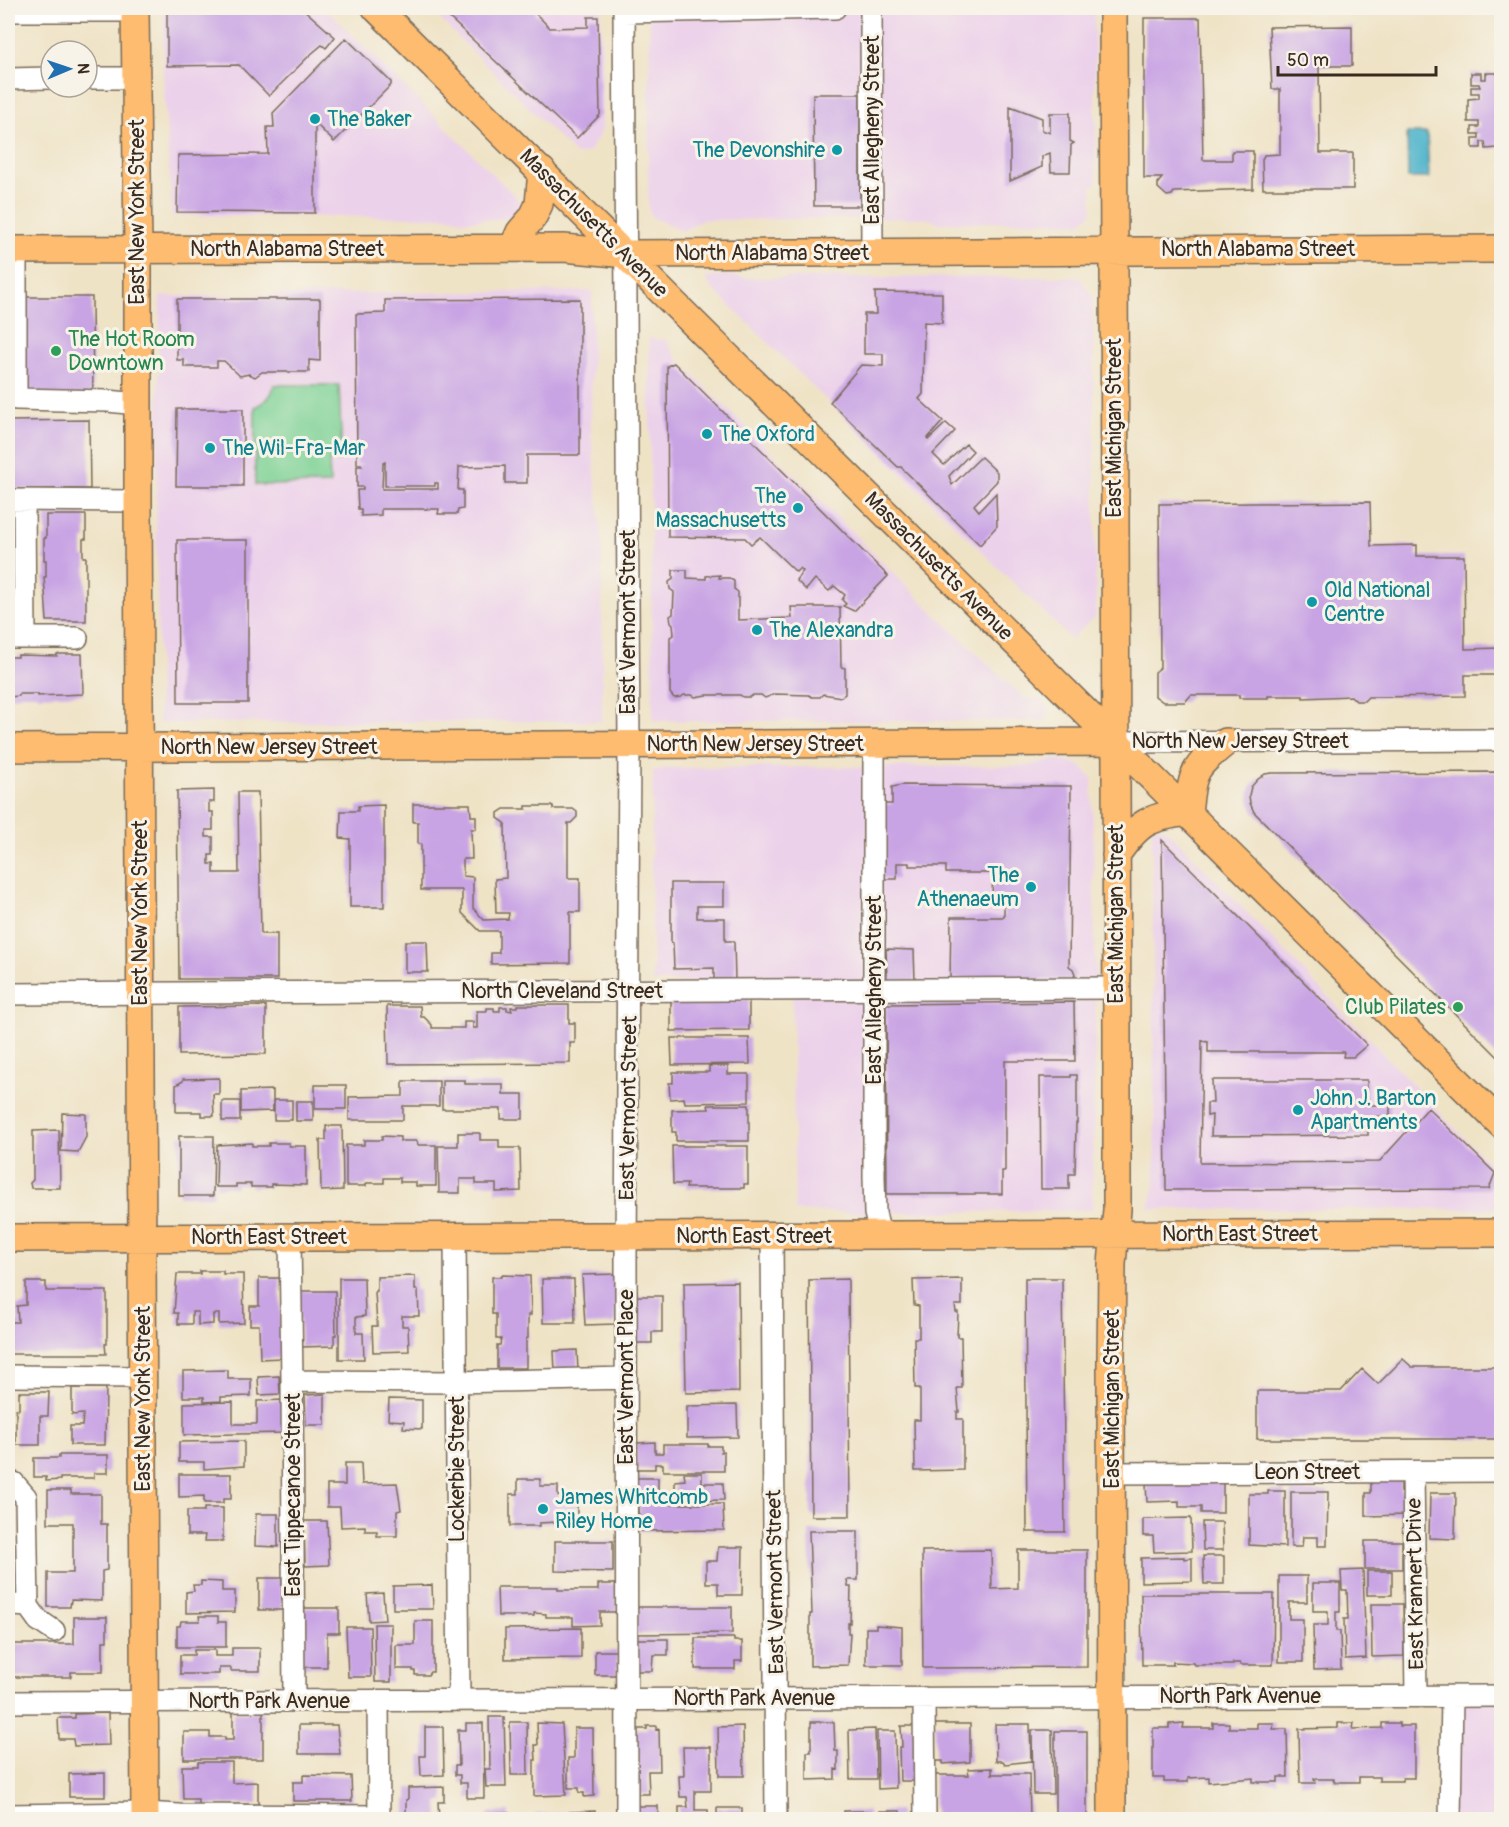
<svg xmlns="http://www.w3.org/2000/svg" width="1509" height="1827" font-family="Pangolin,sans-serif">
<rect width="100%" height="100%" fill="#f7f3e8"/>
<filter id="ink" filterUnits="userSpaceOnUse"><feTurbulence type="fractalNoise" baseFrequency=".0167" numOctaves="2"/><feDisplacementMap in="SourceGraphic" scale="12" xChannelSelector="R" yChannelSelector="G"/><feConvolveMatrix kernelMatrix="1 2 1 2 8 2 1 2 1" color-interpolation-filters="sRGB"/></filter>
<filter id="wash" filterUnits="userSpaceOnUse"><feTurbulence type="fractalNoise" baseFrequency=".008" numOctaves="4" result="noise"/><feDisplacementMap in="SourceGraphic" scale="24" xChannelSelector="R" yChannelSelector="G"/><feGaussianBlur stdDeviation="1.35" result="paint"/><feColorMatrix in="noise" values="0 0 0 0 0 0 0 0 0 0 0 0 0 0 0 0 0 1.4 0 .05"/><feComposite in="paint" operator="in"/></filter>
<g filter="url(#wash)">
<rect width="100%" height="100%" fill="#efe3c6"/>
<!-- built -->
<path fill="#ecd1ea" d="M164,8H325L516,197L527,213L533,217L465,221L450,217L172,216L163,74Z
M429,8H601L602,130L589,152L576,155Z
M650,8H1094L1096,185H1092V213L1080,223L1042,221L938,223L929,219L920,218L702,220L683,231L653,218L649,212L648,198Z
M726,275L745,278L1071,277L1081,279L1093,297L1096,616L1071,639L712,288L705,278Z
M592,291L591,433L602,543V721L159,723L156,525L160,296Z
M649,338L657,340L665,339L679,361L938,617L1024,698L1042,699L1050,712L1043,721H653Z
M1058,759L1079,765L1092,778L1096,988L1092,1210L875,1213L795,1211L792,982H653L651,867L653,771L667,768L1026,766Z
M1152,827H1162L1172,835L1501,1176L1502,1203L1496,1209H1149L1155,1185Z
M1452,1696H1501V1819L1450,1820Z"/>
<!-- green -->
<path fill="#7bd194" stroke="#5b7e59" stroke-width="1.5" d="M274,385H339L342,460H329L330,484L255,485V407C265,402 272,397 274,385Z"/>
<!-- water -->
<path fill="#4cb3ca" stroke="#446e74" stroke-width="1.5" d="M1407,133H1427L1429,178H1408Z"/>
<g id="blocks">
<!-- building -->
<path fill="#c9a4e4" fill-rule="evenodd" d="M167,8H302L335,37L326,48L322,45L310,55L269,96L239,65L167,66Z
M439,8H535V13L550,28L588,27V17H598L600,115L577,138Z
M1144,18H1200L1203,160H1232V151H1253V189L1174,192L1172,195L1167,196L1158,188V183L1162,178H1144Z
M1352,26V66H1319L1320,153H1353V189H1263L1262,160L1264,155L1280,154V89H1272L1269,27Z
M346,38L391,82V85L334,142L318,126L315,128V213L177,212L178,155L268,154L267,127H274L273,113Z
M1471,73H1481V79H1486V73H1497L1498,79H1502V141H1498V148L1486,149L1485,142H1481V148H1473V138H1479V134H1472V127H1479V122H1468V99L1479,98V93H1471V87H1480L1479,84H1471Z
M813,94H860V206H814Z
M1010,106L1042,118V130L1050,133V113H1070V141L1074,143L1071,145L1070,172H1051L1050,153L1042,156V167L1010,181Z
M875,292L942,293V323L924,322L923,394L919,399L943,421L927,439L928,440L946,423L955,431L933,454L944,465L966,444L973,451L949,476L952,485L981,457L997,472V481L974,505L979,511L996,493L997,526L980,545L901,467H898L830,402L861,365L883,366V354H864V314H876Z
M16,297H92L93,399L20,395Z
M177,299H320V361L309,360V372H262L255,377L249,374L240,376L224,361H217V367H184V360H177Z
M580,299V455H527V483H505V466L459,467L458,490H463V509L458,510L457,514H438L439,509H381V515L361,516V509H358L357,490H363V487H357V466H362L361,464H357L356,314L385,313V300ZM385,462V486H435V483H438V489H382L383,463Z
M674,363L888,576L854,611L843,606L846,604L842,600L845,595L834,586L829,591L815,579L806,590L796,580L803,571L800,568L796,572L760,537L751,544L745,538L668,537L667,366Z
M177,409H243V486H176Z
M89,420L90,489H8V421Z
M1370,502L1371,546L1417,545V556H1464L1465,649L1502,648V675H1465V696L1368,697L1364,701H1356L1351,696L1303,698V696H1268V698H1239V695H1191L1185,702H1163L1155,696V672L1160,668L1159,504Z
M46,515H86V539H83V557H86V621H47L44,577H46V560H44V538H46Z
M177,540H248V703H178Z
M673,570H687V578L706,579V576L720,575L719,578H728L734,581V589L738,592V620L792,618L791,607H840L841,667L845,668V694L841,697L823,694L820,697H812L809,695L775,694L765,698L761,695H753L750,697H743L740,695H706L695,697L692,695H684L681,697L674,698L670,693V637L674,635L673,624L671,622L670,616L673,614L674,592L670,589L669,582L673,579Z
M57,654H82L83,694L38,696V694H19V696L8,697V657H18V655L57,656Z
M1502,772V1061L1254,812L1250,803L1249,795L1251,787L1257,780L1265,774L1272,773Z
M902,785L1071,786L1069,966L1073,969L1075,974L1073,980L950,978L951,917H1004V896H992L993,873H946V866H909V863H897V879H879L877,804H892V787Z
M214,790V802H209V812H213V830H206V837H213V855H209V864H214V873H239L238,792H258L261,934H277V979H179L177,791Z
M413,804H470L471,816H476V829H471L472,859H463V876L473,877V908L484,920L508,919L509,913H496L495,879L506,878L505,823L498,818V813L504,809H526V806H553V809H573L577,812V817L571,823H568V878H580V912H570V963L491,964V953H499V931H480L462,913V890H421V844H418V822H413Z
M384,805V907H350V839L340,838L341,811H358V806Z
M1162,840L1367,1045L1353,1057H1343L1344,1052H1208V1042L1202,1041L1200,1163L1379,1162L1428,1108L1495,1173L1489,1189L1166,1190Z
M671,883H724V906H697V918H725V941H734L735,980L714,981V968L674,969L673,943L671,942Z
M405,941H427L428,972H405Z
M886,949L914,950L915,981H887Z
M749,999V1030L671,1031V1000Z
M1074,1002L1075,1061H1005V1171H1002V1194H887L886,1004Z
M518,1005H569V1023H575V1043H570V1063L388,1064L387,1006H420L421,1017H424L432,1025V1028H464V1022H473V1028H477V1011H487V1008H494V1011H500V1007H507V1010L512,1011L511,1007H518Z
M266,1006V1054L179,1055V1007Z
M8,1010H12V1049H8Z
M671,1038H749L750,1064L672,1065Z
M709,1066H728V1074H749V1102L685,1103L684,1098L670,1099L669,1083H673V1072H709Z
M1071,1075H1077V1123H1076L1075,1174H1069V1189H1041L1040,1077H1071Z
M219,1078V1094H213L214,1116H202V1112H176V1085L183,1081V1079Z
M442,1080H465V1084H503V1094H523V1119H501V1109H442Z
M1212,1080H1367V1105H1390V1116L1368,1117V1135L1211,1136L1212,1115L1207,1116V1103H1213Z
M403,1081H439V1106H403V1120H349V1097L403,1096Z
M315,1085H346V1109H315Z
M273,1090V1111L241,1112V1091Z
M274,1100H292V1120H274Z
M222,1101H240V1121H222Z
M296,1101H313V1121H296Z
M708,1105H749V1141H676V1132H672V1110L709,1109Z
M62,1113L86,1114V1137L78,1152L61,1151Z
M326,1126H342L343,1190L321,1191L320,1140H326Z
M59,1130L60,1188H31L30,1183L33,1180V1131Z
M458,1133H480V1140H499V1148H520L521,1191L496,1192V1184H476V1179H460V1193H439L438,1146H458Z
M179,1136H214L213,1196H179Z
M382,1136L400,1137V1141H417L418,1145H436V1186H416V1182H400V1178H384V1183H366V1186H346V1145H364V1140H382Z
M252,1143V1146H269V1143H289V1146H306V1185L271,1184V1187H251V1184H236V1187H216L217,1145Z
M672,1146H748V1184H744V1188H686L687,1184H673Z
M200,1271H223V1274H243L244,1323L219,1324V1314H213V1324L198,1325V1312H192V1324H178V1313H174L177,1274H200Z
M618,1274L615,1324L585,1325L582,1275Z
M502,1275L530,1276L531,1315H528V1338L526,1339V1368H497V1345H500L501,1339H496V1314H492V1277H502Z
M415,1276V1290H418L419,1316H402V1326H408L409,1351L373,1352L372,1326H377L375,1292L377,1291V1277Z
M259,1278H280L282,1358L260,1359L259,1325H250V1306H259Z
M339,1278H364L365,1316L356,1317V1333H363L364,1359H339Z
M1025,1278H1062L1065,1532H1027Z
M542,1279H574L575,1323H543Z
M848,1279L850,1516H811L809,1280Z
M962,1279V1305H955L956,1312H958L957,1337H961L962,1388H957L959,1412H957V1419H963V1470L915,1471L914,1420H920V1388H915L914,1338H919V1306L914,1305L913,1280Z
M26,1282H46V1291H107V1344H105L106,1354H8V1322H18L17,1306L26,1305Z
M738,1282L739,1392L686,1393L684,1283Z
M298,1291H335L336,1335H334V1346L301,1347Z
M633,1296H662V1332H652V1343H632Z
M577,1350L578,1371L555,1372L554,1351Z
M1403,1359L1412,1367H1502V1439H1257V1391H1341L1362,1369L1378,1384Z
M228,1370V1379H251V1396L221,1397V1401L204,1402V1397H183V1371Z
M279,1376L280,1394L259,1395L258,1377Z
M72,1388H106L105,1445H70V1426H82L83,1414L72,1415Z
M19,1392H49L48,1416H40V1445H16V1409H19Z
M325,1394V1425H306L305,1395Z
M389,1399L422,1400V1429L403,1428L404,1421L388,1420Z
M284,1400L285,1433L184,1435V1403L233,1402V1424H257V1401Z
M737,1405L738,1437L687,1438V1406Z
M244,1441V1466L204,1469V1462H179V1442Z
M655,1442V1453H663V1444H708V1446H721V1452L724,1451V1471H663V1464H655V1469H636V1443Z
M59,1455H108V1473H94V1478H60V1480L46,1481V1477H34V1458H59Z
M345,1463H361L362,1484L397,1483L401,1510L397,1511V1536H377V1531H365V1526L341,1527L340,1507H327V1485H345Z
M684,1473H702V1483H723L724,1500L685,1501V1498H675V1481L685,1480Z
M179,1474H231V1499H223V1503H204V1496L179,1497Z
M1401,1477V1492H1407V1515L1366,1516V1493H1371V1478Z
M637,1478H658V1501H637Z
M518,1479H540V1486H558V1496H577V1521L539,1523V1526H510V1494H518Z
M1223,1483V1513H1201V1507H1179V1501L1147,1502L1146,1484Z
M48,1490H71V1494H101V1524H107V1570L102,1571V1601L71,1600L70,1607H48V1573H73V1523H48Z
M1268,1491H1285V1547L1249,1545V1494H1268Z
M1291,1492H1328L1327,1546H1318V1537H1303L1302,1547H1291Z
M1430,1493H1456L1455,1539L1429,1538Z
M8,1495H16V1560L22,1559V1574H8Z
M639,1504H723L724,1530L639,1531Z
M204,1508H223V1541H204L205,1535H187V1511H204Z
M256,1514H278V1547L255,1546Z
M1191,1518L1192,1551L1154,1552L1153,1536H1143V1519Z
M304,1521H327L329,1565L305,1566Z
M1202,1522H1222L1223,1550H1203Z
M809,1531H858V1580H847L848,1587H851L850,1623H848V1633H850L848,1665L810,1666V1614H812Z
M555,1541H613V1572L555,1571Z
M1365,1541H1402V1569H1365Z
M718,1547H743L742,1595H718V1583H706V1561H717Z
M991,1550L992,1589L1018,1588V1550H1087V1667L923,1668L922,1551Z
M1203,1556H1224V1584H1204Z
M1184,1557V1559L1192,1558V1581L1141,1582V1558Z
M1363,1570L1366,1658L1345,1659L1344,1619H1348L1347,1590H1342L1341,1571Z
M1367,1571H1392V1595H1367Z
M1279,1576H1307V1602H1289V1619H1303V1662H1279Z
M259,1578H282V1610H259Z
M201,1581L222,1582V1591H235V1612L186,1613V1592L194,1591L193,1585H201Z
M1313,1583H1340V1612H1336V1631H1340L1341,1669L1314,1670L1313,1625H1328V1611H1313Z
M598,1584H617V1612H600V1625L573,1626V1617H546V1614L534,1613V1616H498L497,1587H558V1590H598Z
M432,1585L433,1609H393V1586Z
M383,1593L385,1620L369,1621L367,1594Z
M1141,1594H1274L1273,1665H1240V1663H1233V1665H1194L1193,1663L1173,1662V1665H1142Z
M1371,1604H1403L1404,1656L1372,1657Z
M635,1607H732V1633L636,1634Z
M300,1608H339V1633H327V1667H299Z
M199,1616H218V1622H226V1647H177V1626H180L181,1621H200Z
M74,1617H107V1641H103V1672H71V1677H9V1644H74Z
M415,1621H433V1672H430L428,1675H415V1671H413V1669H396V1645H415Z
M374,1624H391V1682H375Z
M876,1625L902,1627V1665H866V1628H876Z
M346,1627H370L371,1677H348Z
M581,1628V1658L505,1659V1629Z
M695,1638H734V1641H742V1661H735V1669H695Z
M634,1639H668V1655H653L652,1671H633Z
M232,1648H260V1671H231V1668H219V1674H180V1655H194V1650H215V1656H232Z
M595,1651H617V1675H595Z
M233,1712H263V1759H184V1732H210V1737H225V1740H233Z
M108,1713L109,1745L74,1746L73,1739H59L58,1718H75V1714Z
M489,1717H504L506,1787H486L485,1769H490Z
M510,1722H527L528,1775H511Z
M811,1722H834L835,1751H838V1770L835,1769V1779L807,1780V1752H811Z
M466,1723H483L484,1798H467V1783H460V1775H455V1765H459L458,1730H466Z
M537,1723L562,1724L566,1795L534,1796V1760H536L535,1745H538Z
M1184,1723L1183,1728H1213V1723H1229V1728H1257V1723H1274L1273,1729H1287L1288,1777H1278V1782H1253V1778L1209,1782V1777L1188,1778V1782H1164V1778H1153V1728H1169V1724Z
M1338,1723H1354L1353,1729L1382,1728V1723H1399V1726H1414V1778H1403V1781H1379V1777H1359V1782H1334V1779H1314L1315,1783H1300L1299,1729L1338,1728Z
M935,1724H970V1762L943,1764V1761H935Z
M995,1724H1030L1031,1761L1005,1764L1003,1761H996Z
M299,1725H337L340,1754H299Z
M647,1726H656V1730L659,1729L660,1771H648L649,1794H635L633,1729H647Z
M743,1726L744,1776H719L718,1727Z
M901,1726H918L920,1781H900L899,1747H902Z
M425,1727H443L444,1775L421,1776L420,1756H425Z
M574,1728H593L594,1796L584,1797V1793H579V1788H568V1758H574Z
M875,1729L876,1779H850L849,1730Z
M1032,1730H1052L1053,1794H1033Z
M877,1731H895L896,1788L878,1789Z
M1055,1731H1087V1820H1055Z
M683,1747H711V1791H695V1810H708V1820H679V1807H688L687,1797H680L679,1776H684Z
M198,1762H232V1783L258,1782V1804L198,1805V1799H183L182,1766H198Z
M992,1768V1774H1029L1030,1820H934V1775H969L968,1769Z
M105,1773V1797H69V1774Z
M303,1775L351,1776L352,1801H293V1782H303Z
M444,1787V1802H438L439,1820H406V1800L408,1799V1788Z
M636,1806H658V1820H636Z
M717,1808H742V1820H717Z
M595,1811L596,1820H570L569,1812Z
M844,1811H868V1820H844Z
M880,1811H900V1820H880Z
M509,1812V1820H488V1813Z
M566,1813V1820H535V1814Z"/>
</g>
</g>
<g filter="url(#ink)">
<use href="#blocks" fill-opacity="0" stroke="#7a6b59" stroke-width="1.5"/>
<g fill="none" stroke-linecap="round" stroke-linejoin="round">
<defs>
<path id="minor" d="M624,8L629,745L626,1258L627,1820
M871,8L872,252
M8,11H135
M624,12L835,8
M87,78H136
M8,79L51,78
M16,250V399L108,401L137,404
M8,500L138,501
M24,500L25,638
M8,638H77
M1116,742L1502,740
M874,744V1177L875,1213L880,1235
M8,994L1116,988
M772,1236L776,1820
M290,1237L292,1381
M455,1237L459,1700
M8,1376L143,1377
M1413,1472L1416,1696
M1112,1473L1502,1471
M8,1483H14L26,1497L28,1606L13,1605L8,1607
M28,1606L38,1620L54,1631
M924,1698L925,1820
M294,1701L292,1381L456,1382L626,1378
M378,1701L379,1820
M8,1702L1502,1696
M8,1815L145,1813L179,1815L379,1816
M1450,1820L1452,1696"/>
<path id="major" d="M135,8L138,250V501L145,1820
M376,8L1502,1125
M513,248L520,232L533,217L539,204L542,171
M8,250L564,248L626,254L1502,249
M8,748L1116,742
M1188,812C1193,769 1193,769 1226,742
M1116,855C1139,822 1148,817 1188,812
M8,1238L1502,1233
M1112,1820L1111,1360L1112,1264L1117,1210V1032L1113,8"/>
</defs>
<!-- minor casing -->
<use href="#minor" stroke="#7a6b59" stroke-width="24"/>
<!-- major casing -->
<use href="#major" stroke="#7a6b59" stroke-width="30"/>
<!-- minor -->
<use href="#minor" stroke="#fff" stroke-width="21"/>
<!-- major -->
<use href="#major" stroke="#fdbc70" stroke-width="27"/>
</g>
</g>
<!-- markers -->
<g fill="#0f9aa8" stroke="#f7f3e8" stroke-width="2">
<circle cx="315" cy="119" r="6"/>
<circle cx="837" cy="150" r="6"/>
<circle cx="707" cy="434" r="6"/>
<circle cx="210" cy="448" r="6"/>
<circle cx="798" cy="508" r="6"/>
<circle cx="1312" cy="602" r="6"/>
<circle cx="757" cy="630" r="6"/>
<circle cx="1031" cy="887" r="6"/>
<circle cx="1298" cy="1110" r="6"/>
<circle cx="543" cy="1509" r="6"/>
</g>
<g fill="#2e9e5b" stroke="#f7f3e8" stroke-width="2">
<circle cx="56" cy="351" r="6"/>
<circle cx="1458" cy="1007" r="6"/>
</g>
<g text-anchor="middle" stroke-width="6" stroke-linejoin="round" paint-order="stroke">
<!-- culture labels -->
<g font-size="21" fill="#0d838f" stroke="#f7f3e8" text-anchor="start">
<text x="327" y="126">The Baker</text>
<text x="825" y="157" text-anchor="end">The Devonshire</text>
<text x="719" y="441">The Oxford</text>
<text x="222" y="455">The Wil-Fra-Mar</text>
<text x="786" y="503" text-anchor="end">The<tspan x="786" dy="24">Massachusetts</tspan></text>
<text x="1324" y="597">Old National<tspan x="1324" dy="24">Centre</tspan></text>
<text x="769" y="637">The Alexandra</text>
<text x="1019" y="882" text-anchor="end">The<tspan x="1019" dy="24">Athenaeum</tspan></text>
<text x="1310" y="1105">John J. Barton<tspan x="1310" dy="24">Apartments</tspan></text>
<text x="555" y="1504">James Whitcomb<tspan x="555" dy="24">Riley Home</tspan></text>
</g>
<!-- street labels -->
<g font-size="21" fill="#3b2a1e" stroke="#f7f3e8">
<text transform="translate(872 130) rotate(-90)" y="7">East Allegheny Street</text>
<text transform="translate(137 212) rotate(-90)" y="7">East New York Street</text>
<text transform="translate(594 223) rotate(45)" y="7">Massachusetts Avenue</text>
<text x="287" y="256">North Alabama Street</text>
<text x="1258" y="256">North Alabama Street</text>
<text x="772" y="260">North Alabama Street</text>
<text transform="translate(1114 428) rotate(-90)" y="7">East Michigan Street</text>
<text transform="translate(939 566) rotate(45)" y="7">Massachusetts Avenue</text>
<text transform="translate(628 622) rotate(-90)" y="7">East Vermont Street</text>
<text x="1240" y="748">North New Jersey Street</text>
<text x="755" y="751">North New Jersey Street</text>
<text x="269" y="754">North New Jersey Street</text>
<text transform="translate(140 913) rotate(-90)" y="7">East New York Street</text>
<text transform="translate(1116 914) rotate(-90)" y="7">East Michigan Street</text>
<text transform="translate(874 990) rotate(-90)" y="7">East Allegheny Street</text>
<text x="562" y="998">North Cleveland Street</text>
<text transform="translate(628 1108) rotate(-89)" y="7">East Vermont Street</text>
<text x="1240" y="1241">North East Street</text>
<text x="754" y="1243">North East Street</text>
<text x="269" y="1244">North East Street</text>
<text transform="translate(626 1377) rotate(-90)" y="7">East Vermont Place</text>
<text transform="translate(143 1399) rotate(-90)" y="7">East New York Street</text>
<text transform="translate(1112 1399) rotate(-90)" y="7">East Michigan Street</text>
<text transform="translate(457 1469) rotate(-90)" y="7">Lockerbie Street</text>
<text x="1307" y="1479">Leon Street</text>
<text transform="translate(293 1495) rotate(-90)" y="7">East Tippecanoe Street</text>
<text transform="translate(775 1582) rotate(-91)" y="7">East Vermont Street</text>
<text transform="translate(1415 1584) rotate(-91)" y="7">East Krannert Drive</text>
<text x="1240" y="1703">North Park Avenue</text>
<text x="754" y="1705">North Park Avenue</text>
<text x="269" y="1708">North Park Avenue</text>
</g>
<!-- leisure labels -->
<g font-size="21" fill="#27864d" stroke="#f7f3e8" text-anchor="start">
<text x="68" y="346">The Hot Room<tspan x="68" dy="24">Downtown</tspan></text>
<text x="1446" y="1014" text-anchor="end">Club Pilates</text>
</g>
</g>
<!-- margin -->
<rect width="1509" height="1827" fill="none" stroke="#f7f3e8" stroke-width="30"/>
<!-- north arrow -->
<g transform="translate(69 69) rotate(88)"><circle r="28" fill="#f7f3e8" stroke="#aca397" stroke-width="1.5"/>
<path d="M0-4.5L10 22L0 15L-10 22Z" fill="#1f6fb2"/>
<text y="-9" font-size="16" font-weight="bold" text-anchor="middle" fill="#3b2a1e">N</text>
</g>
<!-- scale -->
<path d="M1278 66v9h158v-9" fill="none" stroke="#3b2a1e" stroke-width="3"/>
<text x="1287" y="66" font-size="18" fill="#3b2a1e" stroke="#f7f3e8" stroke-width="4.5" paint-order="stroke">50 m</text>
</svg>
